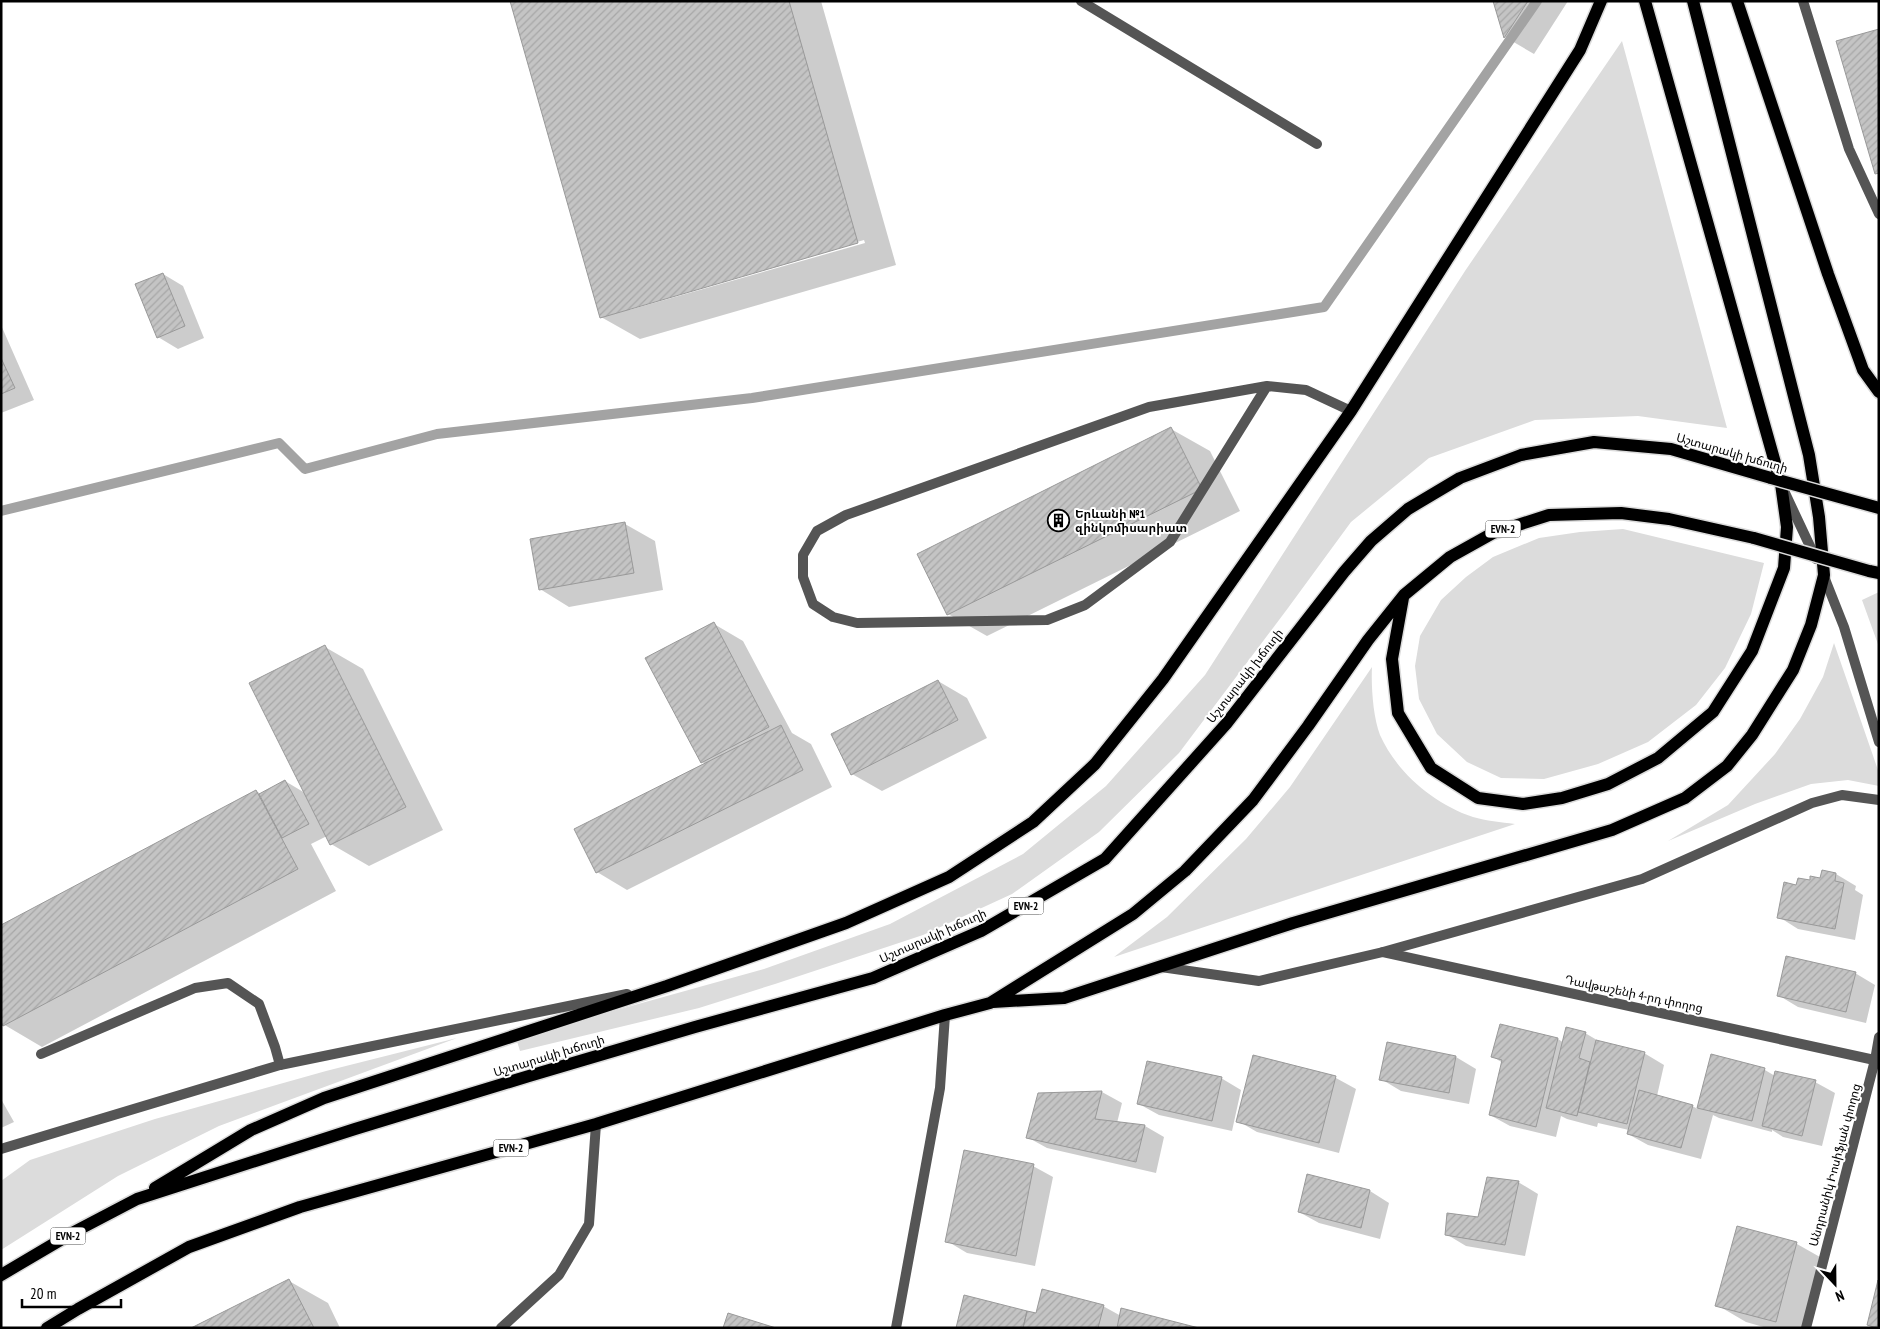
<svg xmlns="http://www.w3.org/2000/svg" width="1880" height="1329" font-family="'PT Sans Narrow','Noto Sans Armenian',sans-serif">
<defs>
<pattern id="building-hatch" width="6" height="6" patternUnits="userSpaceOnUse" patternTransform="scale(1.25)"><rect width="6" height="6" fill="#c4c4c4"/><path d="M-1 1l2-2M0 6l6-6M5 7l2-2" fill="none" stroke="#a7a7a7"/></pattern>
</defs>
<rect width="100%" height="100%" fill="#fff"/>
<!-- green -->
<path fill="#dcdcdc" d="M1622,41L1727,428L1638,416L1535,420L1429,458L1351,522L1288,608L1179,753L1099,832L1012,894L923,935L775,984L699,1008L520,1051L516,1038L764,969L890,924L1023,854L1106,786L1205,675L1465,271Z
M1623,529L1764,563L1751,614L1725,668L1696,705L1648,742L1598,764L1544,779L1501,778L1467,762L1437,734L1419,699L1415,666L1420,636L1441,600L1466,577L1493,557L1539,538L1580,532Z
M1879,592V647L1862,600Z
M1834,643L1879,773V786L1848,780L1811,784L1755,804L1668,841L1728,805L1775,754L1800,719L1823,677Z
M1372,667C1371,686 1373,717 1380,735C1397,773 1434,804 1473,817C1486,821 1501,822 1515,824L1114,957L1167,917L1246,839L1290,787Z
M457,1038L219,1126L118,1176L1,1250V1181L30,1160L155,1119L326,1071Z"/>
<!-- shadow -->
<path fill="#0003" fill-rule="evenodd" d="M511,1H821L896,265L640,339L601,317ZM864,240L865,243L629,310V308Z
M1495,1H1568L1534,54L1505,37Z
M163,274L183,286L204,338L178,349L158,337Z
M1,325L34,400L1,413Z
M1171,429L1210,451L1240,511L987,636L948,614Z
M625,524L655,541L663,590L569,607L540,589Z
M714,624L743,641L792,733L811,744L832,787L627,890L597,872L706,764L702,762Z
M325,647L363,669L443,830L369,866L331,844L327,836L311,844L336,891L42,1047L3,1024L1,1025V926L256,791L261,794L285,781L305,793Z
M938,681L967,698L987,738L882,791L852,774Z
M1823,872L1836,874L1856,886L1855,890L1863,895L1855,940L1798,929L1779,917L1797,887L1821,880Z
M1855,973L1875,985L1866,1023L1798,1007L1778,995Z
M1501,1025L1558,1039L1564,1043L1585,1033L1602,1043L1644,1053L1664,1065L1657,1096L1692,1106L1698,1109L1712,1056L1765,1070L1775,1076L1815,1082L1835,1093L1822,1146L1783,1137L1772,1130V1132L1719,1118L1713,1115L1701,1159L1648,1145L1628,1134L1629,1130L1598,1123L1597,1127L1567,1119L1561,1116L1556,1137L1510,1126L1490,1115L1503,1063L1493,1057Z
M1388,1044L1456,1057L1476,1069L1469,1104L1401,1091L1381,1079Z
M1254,1057L1336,1078L1356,1089L1339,1153L1257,1132L1238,1121Z
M1221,1078L1241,1090L1232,1131L1159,1115L1139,1104Z
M1102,1092L1122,1103L1117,1123L1145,1126L1164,1137L1156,1173L1047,1148L1027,1137L1039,1094Z
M1,1099L14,1122L1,1128Z
M1033,1166L1053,1177L1035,1266L967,1253L947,1241Z
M1518,1182L1538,1194L1525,1256L1466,1246L1446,1234L1479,1218Z
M1370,1191L1389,1203L1380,1239L1319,1223L1299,1212Z
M1738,1228L1797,1244L1827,1261L1808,1328H1767L1746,1322L1717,1305Z
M289,1281L328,1303L340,1328H194Z
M1879,1283V1328H1873L1868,1325Z
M1103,1306L1121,1316L1194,1328H957Z"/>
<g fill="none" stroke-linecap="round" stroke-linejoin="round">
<!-- stream -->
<path stroke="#a3a3a3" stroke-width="10" d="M1,511L279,443L305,469L437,434L752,398L1324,307L1537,1"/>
</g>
<!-- building -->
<path fill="url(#building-hatch)" stroke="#999" d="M510,1H789L858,243L600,318Z
M1493,1H1528L1504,38Z
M1879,29V173L1875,174L1836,41Z
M163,273L185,326L157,338L135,284Z
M1,358L15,388L1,394Z
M1171,427L1202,489L947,615L917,554Z
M625,522L634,573L539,590L530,539Z
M714,622L769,727L701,763L645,658Z
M325,645L406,807L330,845L249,683Z
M938,680L958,720L851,775L831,734Z
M781,725L803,770L596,873L574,829Z
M285,780L309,824L282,838L259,794Z
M256,790L298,869L3,1026L1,1022V925Z
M1822,870L1836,873L1835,881L1844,883L1835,929L1777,918L1784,882L1796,885L1798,878L1810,880V876L1820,878Z
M1786,956L1856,972L1846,1012L1777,996Z
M1500,1024L1558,1038L1536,1127L1489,1115L1502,1060L1491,1057Z
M1566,1027L1586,1032L1579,1058L1590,1062L1577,1116L1546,1108Z
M1596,1040L1645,1052L1627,1124L1578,1112Z
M1387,1042L1456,1056L1449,1093L1379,1080Z
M1711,1054L1765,1068L1752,1121L1697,1108Z
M1253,1055L1336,1076L1319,1143L1236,1122Z
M1147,1061L1222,1077L1212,1121L1137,1104Z
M1775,1071L1816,1080L1802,1136L1762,1126Z
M1639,1090L1693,1105L1681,1148L1627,1134Z
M1102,1091L1095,1119L1145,1125L1136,1162L1026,1138L1038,1093Z
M964,1150L1034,1164L1016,1256L945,1242Z
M1307,1174L1370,1190L1361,1228L1298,1212Z
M1487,1177L1519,1181L1505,1245L1445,1235L1447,1213L1478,1217Z
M1737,1226L1797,1242L1776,1322L1715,1306Z
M289,1279L314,1328H191Z
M1878,1280L1879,1328H1877L1867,1325Z
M1042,1289L1104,1305L1098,1328H1023L1027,1311L1036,1313Z
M964,1295L1027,1311L1023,1328H956Z
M1121,1308L1199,1328H1117Z
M728,1313L776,1328H723Z"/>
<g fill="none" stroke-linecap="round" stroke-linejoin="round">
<defs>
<path id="primary" d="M1737,1L1828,274L1863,370L1879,392
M1869,571L1879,573
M1403,598L1392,659L1398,713L1431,768L1478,798L1523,804L1562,798L1608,784L1658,758L1713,712L1752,651L1784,568L1787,527L1781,484L1645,1
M993,1002L1064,998L1293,923L1612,830L1685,798L1727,766L1752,735L1793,670L1811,625L1824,575L1819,517L1809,455L1693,1
M155,1188L251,1130L324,1098L667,986L846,923L949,877L1033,822L1095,764L1163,679L1351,411L1580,50L1601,1
M1,1275L74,1232L137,1199L355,1129L529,1076L695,1027L873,978L981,931L1105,859L1226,724L1344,572L1371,541L1408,509L1460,478L1521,455L1594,442L1671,449L1771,478
M47,1328L78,1309L189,1247L300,1207L596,1124L945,1015L990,1003L1133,914L1185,871L1253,800L1308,726L1368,640L1404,595L1450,557L1493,533L1549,515L1621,513L1669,519L1754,538"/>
</defs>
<!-- primary casing -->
<use href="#primary" stroke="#dbdbdb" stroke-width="15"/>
<!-- service -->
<path stroke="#555" stroke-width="10" d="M1081,1L1317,144
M1803,1L1849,149L1879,214
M1267,386L1170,542L1085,605L1047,620L857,623L833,617L813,604L803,577V555L817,531L846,515L1149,407L1267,386L1306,390L1351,411
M41,1054L195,988L228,983L259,1004L275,1047L280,1065
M501,1328L559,1275L589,1224L596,1124"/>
<!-- minor -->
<path stroke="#555" stroke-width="10" d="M1383,952L1879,1061
M1,1149L280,1065L627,994
M896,1328L940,1088L945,1015"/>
<!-- tertiary -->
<path stroke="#555" stroke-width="10" d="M1785,493L1816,559
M1823,574L1844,627L1879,742
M1161,967L1259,981L1383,952L1642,879L1812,803L1842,795L1879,800
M1806,1328L1875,1060L1879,1037"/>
<!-- primary -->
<use href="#primary" stroke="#000" stroke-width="12"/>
<defs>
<path id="primary-bridge" d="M1771,478L1879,508
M1754,538L1869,571"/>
</defs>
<!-- primary-bridge casing -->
<use href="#primary-bridge" stroke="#dbdbdb" stroke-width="15" stroke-linecap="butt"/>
<!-- primary-bridge -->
<use href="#primary-bridge" stroke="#000" stroke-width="12"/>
</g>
<!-- icons -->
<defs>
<symbol id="building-ring" viewBox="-11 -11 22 22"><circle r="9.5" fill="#fff" stroke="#000" stroke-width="1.5"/><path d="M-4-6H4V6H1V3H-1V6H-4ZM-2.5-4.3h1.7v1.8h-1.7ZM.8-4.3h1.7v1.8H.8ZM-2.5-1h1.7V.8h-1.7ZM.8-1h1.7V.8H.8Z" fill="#000"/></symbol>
</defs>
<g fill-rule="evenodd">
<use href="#building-ring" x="1046" y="508" width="25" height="25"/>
</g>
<g text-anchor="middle" stroke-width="4" stroke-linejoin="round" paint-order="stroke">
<!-- shield labels -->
<g fill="#fff" stroke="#4c4c4c" stroke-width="1">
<rect x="1485.5" y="520.5" width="35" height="17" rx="4"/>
<rect x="1008.5" y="897.5" width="35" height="17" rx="4"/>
<rect x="493.5" y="1139.5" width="35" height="17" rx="4"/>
<rect x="50.5" y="1227.5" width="35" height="17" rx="4"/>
</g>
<g font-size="11" font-weight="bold" fill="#000">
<text x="1503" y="533">EVN-2</text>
<text x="1026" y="910">EVN-2</text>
<text x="511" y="1152">EVN-2</text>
<text x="68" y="1240">EVN-2</text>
</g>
<!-- street labels -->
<g font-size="12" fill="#000" stroke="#fff">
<text transform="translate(1732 453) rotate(16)" y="4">Աշտարակի խճուղի</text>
<text transform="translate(1245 676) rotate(-52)" y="4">Աշտարակի խճուղի</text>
<text transform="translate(933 936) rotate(-24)" y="4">Աշտարակի խճուղի</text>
<text transform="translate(1634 994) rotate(12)" y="4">Դավթաշենի 4-րդ փողոց</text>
<text transform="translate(549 1056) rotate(-17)" y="4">Աշտարակի խճուղի</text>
<text transform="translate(1835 1165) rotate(-75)" y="4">Անդրանիկ Իոսիֆյան փողոց</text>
</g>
<!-- poi labels -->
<g font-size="12" font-weight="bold" fill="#000" stroke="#fff" text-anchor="start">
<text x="1075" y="518">Երևանի №1<tspan x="1075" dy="14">զինկոմիսարիատ</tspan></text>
</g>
</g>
<!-- border -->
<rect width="1880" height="1329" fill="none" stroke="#000000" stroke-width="5"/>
<!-- north arrow -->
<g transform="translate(1835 1284) rotate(158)" stroke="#ffffff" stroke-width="4" paint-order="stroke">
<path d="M0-4L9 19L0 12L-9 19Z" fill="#000000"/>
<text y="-8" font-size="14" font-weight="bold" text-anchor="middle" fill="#000000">N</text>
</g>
<!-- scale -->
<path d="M22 1299v8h99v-8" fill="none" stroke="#000000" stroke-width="2.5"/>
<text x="30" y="1299" font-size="15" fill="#000000" stroke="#ffffff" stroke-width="4" paint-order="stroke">20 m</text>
</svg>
